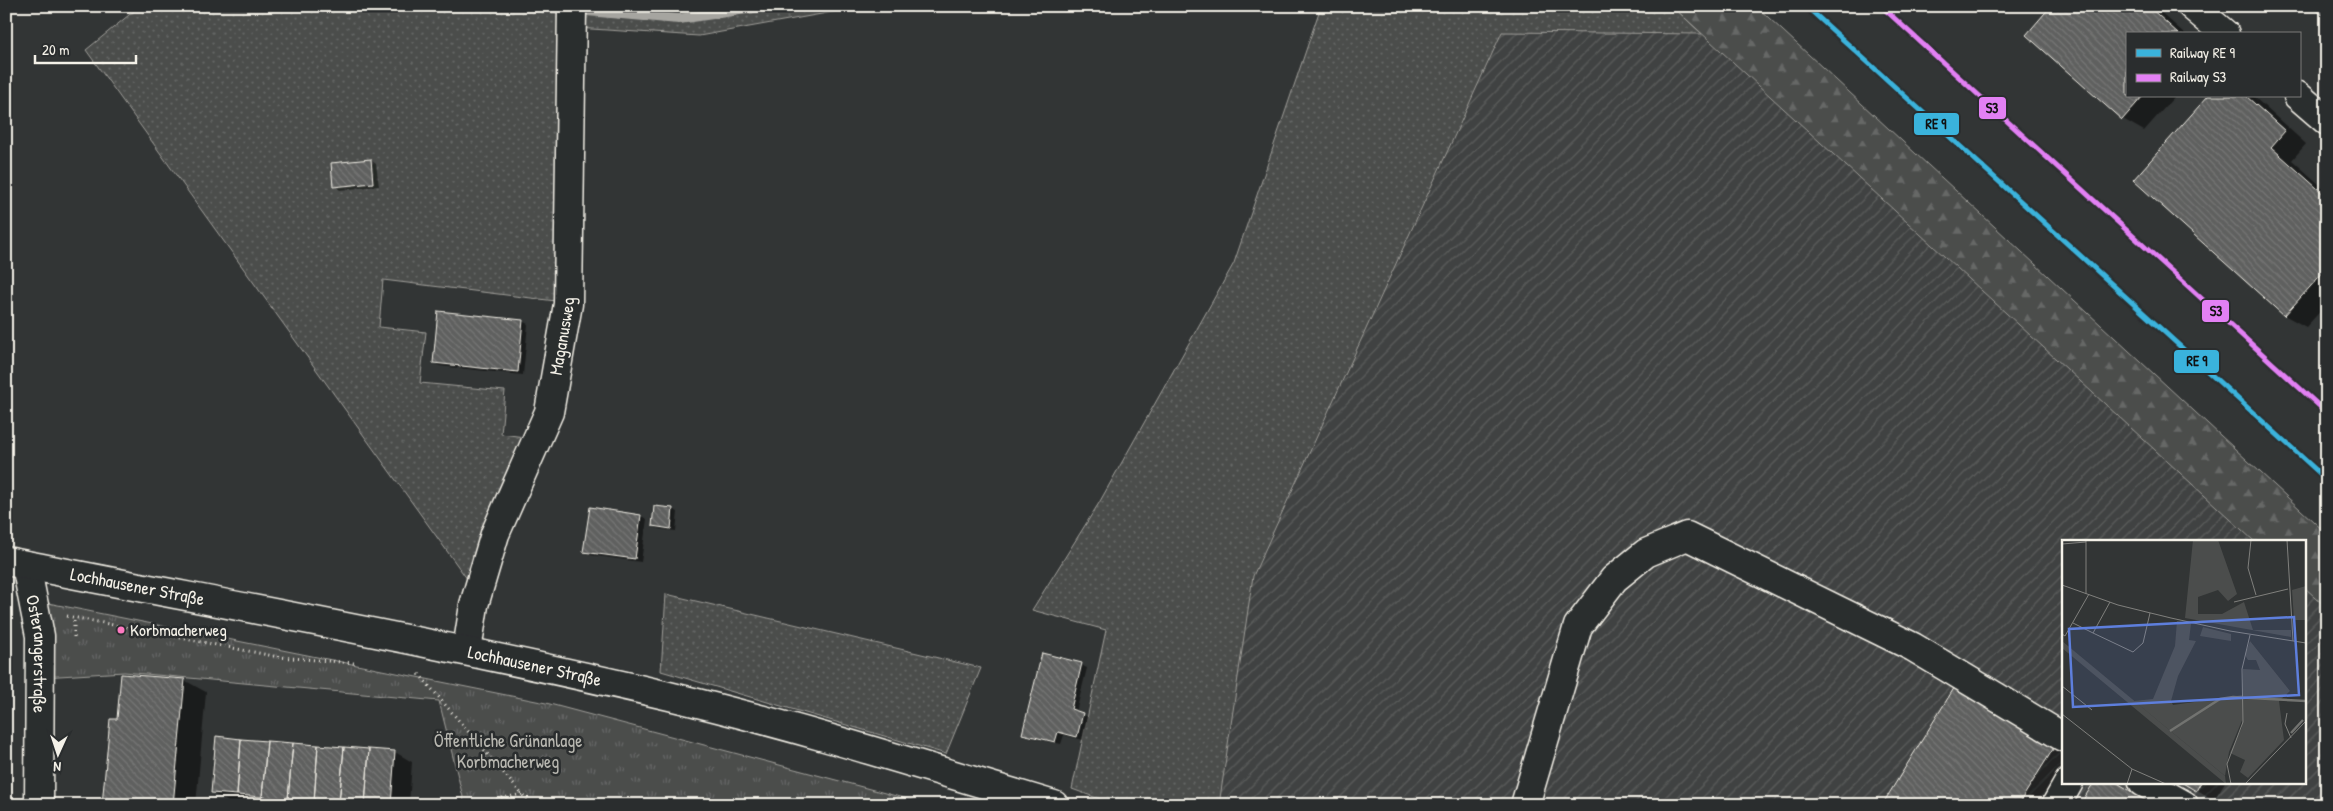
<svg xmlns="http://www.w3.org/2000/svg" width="2333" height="811" font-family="'Patrick Hand',sans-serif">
<defs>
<pattern id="industrial-furrows" width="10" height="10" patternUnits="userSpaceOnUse" patternTransform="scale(1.25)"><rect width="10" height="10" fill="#404242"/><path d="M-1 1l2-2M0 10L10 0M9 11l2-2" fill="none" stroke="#5c5e5d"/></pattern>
<pattern id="grass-dots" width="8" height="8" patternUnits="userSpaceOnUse" patternTransform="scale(1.25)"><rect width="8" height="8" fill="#4b4d4c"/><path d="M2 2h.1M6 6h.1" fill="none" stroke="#666766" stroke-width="1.8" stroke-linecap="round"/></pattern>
<pattern id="forest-firs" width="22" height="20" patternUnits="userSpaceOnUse" patternTransform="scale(1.25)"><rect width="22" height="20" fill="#4b4d4c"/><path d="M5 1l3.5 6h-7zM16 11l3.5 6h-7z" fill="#666766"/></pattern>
<pattern id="park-tufts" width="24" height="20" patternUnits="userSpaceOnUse" patternTransform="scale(1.25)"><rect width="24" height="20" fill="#4b4d4c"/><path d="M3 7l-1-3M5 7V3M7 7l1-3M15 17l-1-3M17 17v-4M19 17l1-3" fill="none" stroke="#666766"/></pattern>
<pattern id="building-back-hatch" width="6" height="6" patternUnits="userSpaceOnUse" patternTransform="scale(1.25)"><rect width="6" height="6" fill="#5f605f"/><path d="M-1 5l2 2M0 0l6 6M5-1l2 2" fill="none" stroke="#777776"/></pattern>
</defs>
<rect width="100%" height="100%" fill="#323535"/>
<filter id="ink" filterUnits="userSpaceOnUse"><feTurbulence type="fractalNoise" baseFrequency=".02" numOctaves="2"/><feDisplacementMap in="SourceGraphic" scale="10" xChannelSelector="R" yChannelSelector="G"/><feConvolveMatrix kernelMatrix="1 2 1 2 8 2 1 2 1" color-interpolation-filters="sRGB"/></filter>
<g filter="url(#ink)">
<!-- industrial -->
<path fill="url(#industrial-furrows)" d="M1502,32L1702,34L2254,541H2063V782H2304V587L2327,608V805H1219L1253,576Z"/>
<!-- grass -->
<path fill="url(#grass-dots)" stroke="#a09f9a" d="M140,6H564V302L383,280L379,327L426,332L420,383L505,391L501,434L525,437L470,583L86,50Z
M576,6H866L699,36L576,28Z
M1321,6H1672L1702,34L1502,32L1253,576L1219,805H1116L1072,789L1106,630L1032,610L1099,503L1234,263Z
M666,594L981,668L946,754L661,671Z"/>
<!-- forest -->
<path fill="url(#forest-firs)" stroke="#a09f9a" d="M1672,6H1756L2327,534V608L2304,587V541H2254Z"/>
<!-- park -->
<path fill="url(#park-tufts)" stroke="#a09f9a" d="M43,602L546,703L930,805H465L439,701L124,672L43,677Z"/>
<!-- shadow -->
<path fill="#0007" d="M2053,6H2154L2185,34H2127V96H2175L2144,131L2123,119Z
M2210,96H2253L2306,144L2292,160L2327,191V304L2306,327L2284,315Z
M371,160L376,164L379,186L340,190L335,186Z
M522,321L528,324L523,375L440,366L434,363Z
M672,509L678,512L676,531L659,529L653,526Z
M641,516L647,519L641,562L591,555L585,551Z
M1081,665L1087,668L1076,712L1088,717L1083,740L1064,735L1061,744L1030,737L1024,734Z
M184,680L206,692L196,805H103Z
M1978,699L2063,752V781L2048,805H1883Z
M395,752L412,762L409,805H255L230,803L212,793Z
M2184,782H2225L2214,800Z"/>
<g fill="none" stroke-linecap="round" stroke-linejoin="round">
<!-- stream -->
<path stroke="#a6a5a0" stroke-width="10" d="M530,6L679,19L766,6"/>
</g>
<!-- building -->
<path fill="url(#building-back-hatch)" stroke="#f4f1e8" d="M2051,6H2148L2179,34H2127V96H2143L2122,120L2026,35Z
M2312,6H2327V19Z
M2208,96H2246L2285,131L2271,147L2327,197V268L2284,316L2133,180Z
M371,159L373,183L333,187L331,163Z
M438,311L523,320L518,372L433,363Z
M654,506L673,508L671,529L652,526Z
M590,507L641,515L635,559L583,552Z
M1042,653L1082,663L1071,709L1083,713L1077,737L1058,732L1055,742L1022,734Z
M121,674L185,679L173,805H102L110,719H117Z
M1956,685L2055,746L2018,805H1882Z
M216,736L241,739L237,795L211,793Z
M241,739L267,741L262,797L237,795Z
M267,741L293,743L288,799L262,797Z
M293,743L318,745L314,802L288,799Z
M318,745L344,747L339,804L314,802Z
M344,747L369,749L365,805L339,804Z
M369,749L395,751L391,805H365Z
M2094,782H2116L2153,805H2080Z
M2181,782H2201L2196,791Z"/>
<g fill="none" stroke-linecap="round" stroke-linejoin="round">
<defs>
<g id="minor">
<path d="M2192,6L2225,34"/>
<path d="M2298,96L2327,121"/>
<path id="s1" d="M26,565L40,636L39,805"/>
<path id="s2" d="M467,650L474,605L495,534L549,412L568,304L572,6"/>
<path d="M2143,782L2184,805"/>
<path d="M1525,805L1578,626L1614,579L1646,553L1687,536L1913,647L2063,737"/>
<path d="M2056,805L2069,782"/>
</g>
<g id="major">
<path id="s3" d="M6,561C227,605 449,644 669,696C799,727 926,767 1054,805"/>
</g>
</defs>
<!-- minor casing -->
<use href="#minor" stroke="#f4f1e8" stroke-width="31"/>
<!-- major casing -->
<use href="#major" stroke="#f4f1e8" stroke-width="31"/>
<!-- path -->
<path stroke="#f4f1e8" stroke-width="3" stroke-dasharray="1 4" stroke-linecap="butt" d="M67,616L279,657L354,663
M74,637V617
M419,674L531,805
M467,805L523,794"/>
<!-- minor -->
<use href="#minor" stroke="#2a2d2e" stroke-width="28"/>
<!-- major -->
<use href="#major" stroke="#2a2d2e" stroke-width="28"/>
<defs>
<path id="rail-1" d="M1806,6L2327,480"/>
<path id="rail-2" d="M1881,6L2327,413"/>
</defs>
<!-- rail-1 casing -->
<use href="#rail-1" stroke="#2a2d2e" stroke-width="9"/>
<!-- rail-2 casing -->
<use href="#rail-2" stroke="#2a2d2e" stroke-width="9"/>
<!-- rail-1 -->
<use href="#rail-1" stroke="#3ab3dc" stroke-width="5"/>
<!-- rail-2 -->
<use href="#rail-2" stroke="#e380f4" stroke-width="5"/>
</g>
</g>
<!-- markers -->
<circle fill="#fe7ac1" stroke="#2a2d2e" stroke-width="2" cx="121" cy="630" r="4.5"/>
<g text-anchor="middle" stroke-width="5" stroke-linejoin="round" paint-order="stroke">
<!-- bus labels -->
<g font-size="17" fill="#f4f1e8" stroke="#2a2d2e" text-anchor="start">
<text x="130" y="636">Korbmacherweg</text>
</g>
<!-- street labels -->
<g font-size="18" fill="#f4f1e8" stroke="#2a2d2e">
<text dy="6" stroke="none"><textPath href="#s2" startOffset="330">Maganusweg</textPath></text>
<text dy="6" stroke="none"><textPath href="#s3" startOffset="134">Lochhausener Straße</textPath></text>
<text dy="6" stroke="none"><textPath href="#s1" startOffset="90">Osterangerstraße</textPath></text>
<text dy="6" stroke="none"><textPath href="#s3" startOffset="539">Lochhausener Straße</textPath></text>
</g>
<!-- park labels -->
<g font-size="18" fill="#b9b8b1" stroke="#2a2d2e">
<text x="508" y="747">Öffentliche Grünanlage<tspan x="508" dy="21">Korbmacherweg</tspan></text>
</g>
</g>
<!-- overview -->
<g transform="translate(2062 540)">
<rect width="244" height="244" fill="#323535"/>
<path d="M244,46V80H232L230,50ZM115,81L129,84L127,100L134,101L116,136L109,161L111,165L181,155V178L167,212L163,236L72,161L91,159L113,106ZM141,87L169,94V101L138,96ZM188,101L228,151L217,161L222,200L186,238L178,232L183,220L168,213L180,187L181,129L198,130L194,120H186L183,115Z" fill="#4b4d4c"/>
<path d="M0,101L163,236L164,244L0,108Z" fill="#4b4d4c"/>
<path d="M131,0H156L175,54L166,61L156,50L136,57V74H160L182,62L191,90H229V97L123,78Z" fill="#4b4d4c"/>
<path fill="none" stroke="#727370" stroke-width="2.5" d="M108,191L158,159L171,157L244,161M229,193L241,180"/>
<path fill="none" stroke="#80807d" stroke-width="1" d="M24,0V54M189,0L186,28L194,55M225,0L231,101M0,4L24,2M0,45L56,65L109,78L168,91L244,103M48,62L31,93L71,112L81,103L88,73M172,62L226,49M11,83L31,93M0,94L3,96L27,54M0,146L30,170M225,173L223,184L229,198M0,174L70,229L104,244M65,244L70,229M169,244L165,224L181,182L180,129L188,95M183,244L244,181"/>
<path fill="#5e7fdd" fill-opacity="0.15" stroke="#5e7fdd" stroke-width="2.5" d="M232,77L237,155L11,167L7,89Z"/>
<rect width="244" height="244" fill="none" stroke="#f4f1e8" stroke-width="2.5"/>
</g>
<g stroke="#2a2d2e" stroke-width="2">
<rect x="1978" y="96" width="29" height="24" rx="5" fill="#e380f4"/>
<rect x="1913" y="112" width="47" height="24" rx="5" fill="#3ab3dc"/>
<rect x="2201" y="299" width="29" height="24" rx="5" fill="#e380f4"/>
<rect x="2173" y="349" width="47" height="25" rx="5" fill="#3ab3dc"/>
</g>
<g font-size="14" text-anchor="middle" font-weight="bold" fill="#111">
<text x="1992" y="113">S3</text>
<text x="1936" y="129">RE 9</text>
<text x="2216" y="316">S3</text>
<text x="2197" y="366">RE 9</text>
</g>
<!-- margin -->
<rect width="2333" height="811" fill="none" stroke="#2a2d2e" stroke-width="25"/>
<rect x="12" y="12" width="2308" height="786" fill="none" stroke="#f4f1e8" stroke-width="2" filter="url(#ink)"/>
<!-- legend -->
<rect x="2126" y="32" width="175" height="65" fill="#2a2d2e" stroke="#7b7b78"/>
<rect x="2136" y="49" width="25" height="8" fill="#3ab3dc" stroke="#7b7b78"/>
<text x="2170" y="58" font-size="15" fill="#f4f1e8">Railway RE 9</text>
<rect x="2136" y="74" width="25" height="8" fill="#e380f4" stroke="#7b7b78"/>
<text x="2170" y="82" font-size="15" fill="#f4f1e8">Railway S3</text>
<!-- north arrow -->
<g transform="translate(58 754) rotate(183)" stroke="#2a2d2e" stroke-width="4" paint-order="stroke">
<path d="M0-4L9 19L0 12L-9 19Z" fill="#f4f1e8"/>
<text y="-8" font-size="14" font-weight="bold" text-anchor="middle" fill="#f4f1e8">N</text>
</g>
<!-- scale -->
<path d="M35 55v8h101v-8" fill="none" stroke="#f4f1e8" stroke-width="2.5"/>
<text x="42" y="55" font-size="15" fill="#f4f1e8" stroke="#2a2d2e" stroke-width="4" paint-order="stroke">20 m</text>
</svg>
